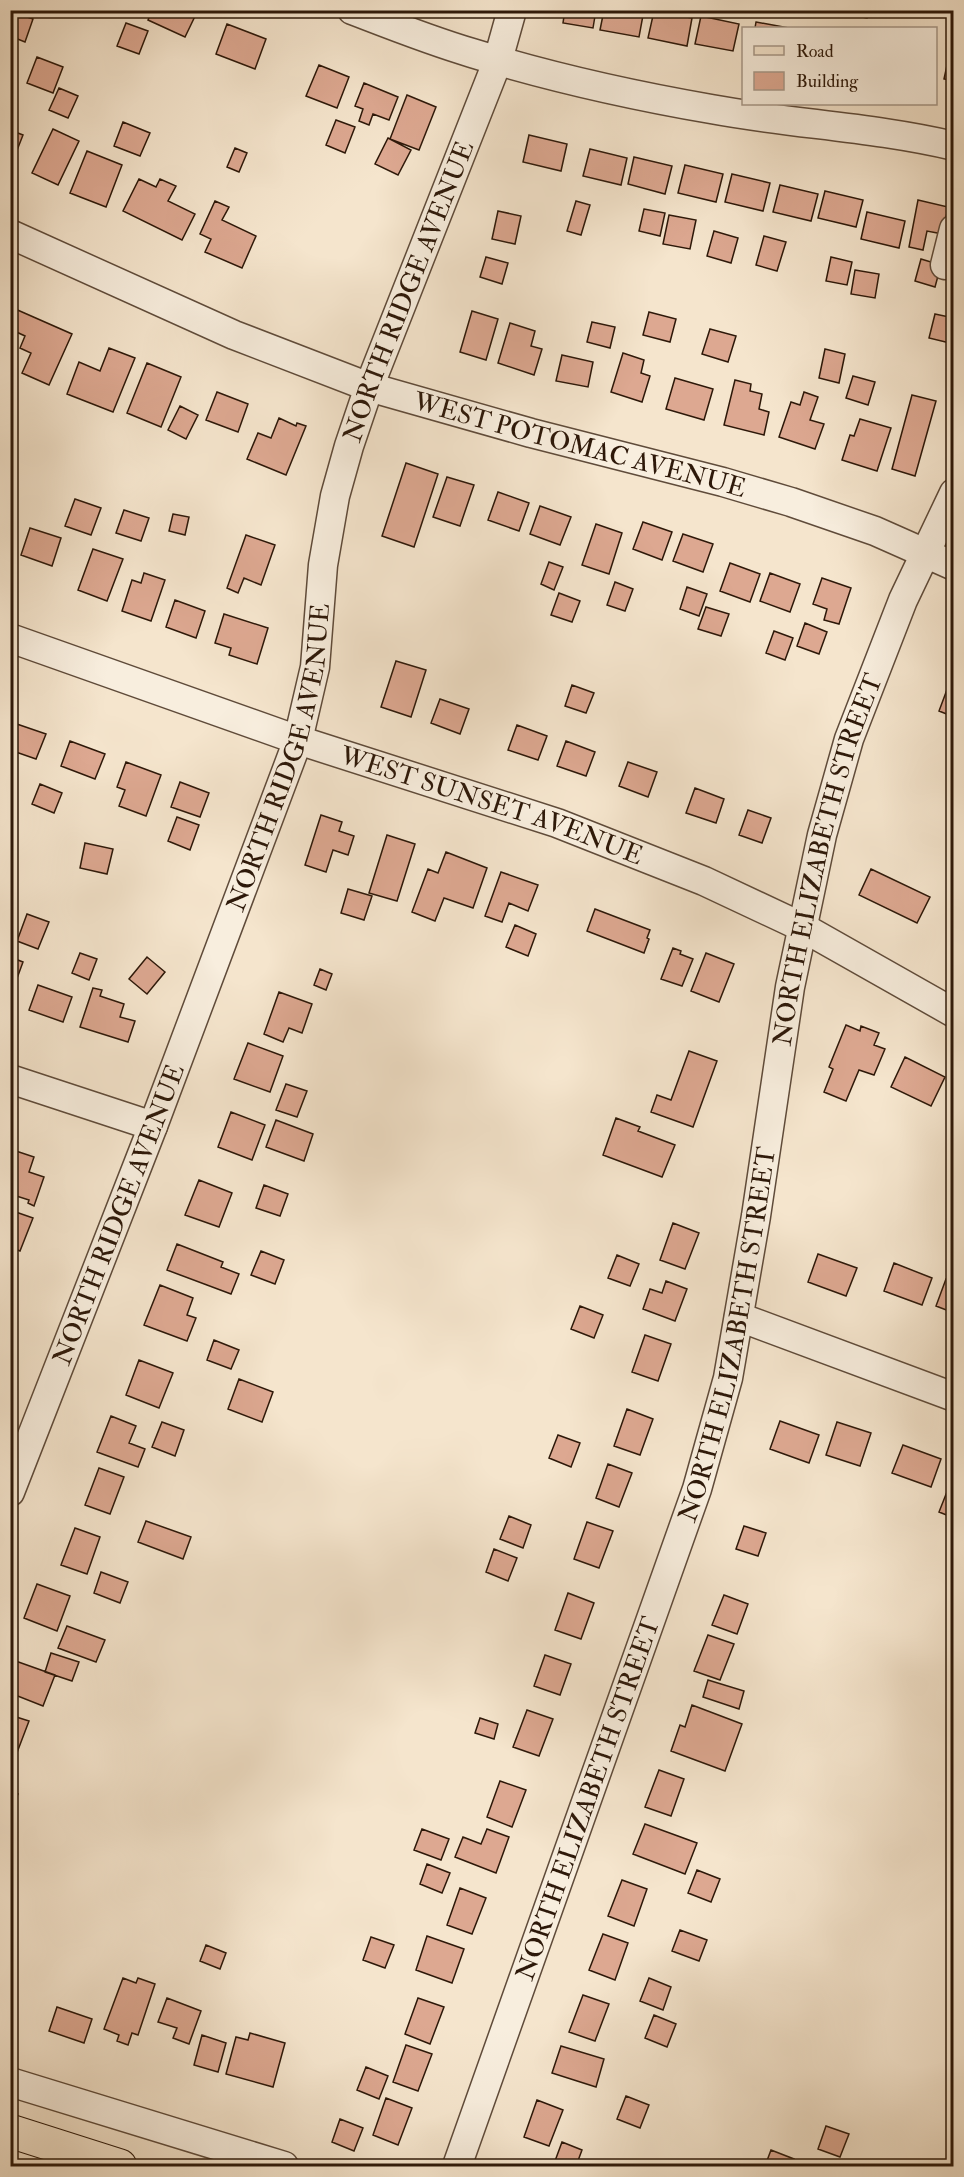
<svg xmlns="http://www.w3.org/2000/svg" width="964" height="2177" font-family="'IM FELL Double Pica',serif">
<rect width="100%" height="100%" fill="#f5e5cd"/>
<filter id="stains"><feTurbulence type="fractalNoise" baseFrequency=".00333" numOctaves="4"/><feColorMatrix values="0 0 0 0 .2 0 0 0 0 .09 0 0 0 0 .02 0 0 0 .5 -.17"/></filter>
<radialGradient id="worn" r=".72"><stop offset=".6" stop-color="#630" stop-opacity="0"/><stop offset="1" stop-color="#630" stop-opacity=".3"/></radialGradient>
<!-- building -->
<path fill="#dda891" stroke="#2d1809" stroke-width="1.5" d="M152,10H198L185,37L148,20Z
M565,10H596L593,28L563,23Z
M604,10H644L639,37L600,30Z
M850,10H869L867,18L849,15Z
M10,11L33,19L25,42L10,36Z
M654,11L692,18L687,46L648,38Z
M701,16L739,24L733,51L695,44Z
M756,22L789,28H755Z
M126,23L148,31L139,54L117,46Z
M227,24L266,39L255,69L216,54Z
M950,52L954,53V81L944,79Z
M37,57L63,67L53,93L27,83Z
M319,65L349,77L337,108L306,96Z
M364,83L398,97L389,120L373,114L369,125L359,121L363,109L355,106Z
M59,88L78,96L68,118L49,110Z
M407,95L436,107L419,150L390,139Z
M336,120L355,127L345,153L326,145Z
M123,122L150,133L140,156L114,146Z
M53,129L79,141L58,185L32,173Z
M10,130L23,135L12,163H10Z
M529,135L567,144L561,171L523,162Z
M388,138L411,150L398,175L375,164Z
M235,148L247,153L239,172L227,167Z
M590,149L627,158L621,185L583,176Z
M87,151L122,165L106,207L70,193Z
M634,157L672,166L665,194L628,184Z
M685,165L723,174L716,202L678,193Z
M732,174L770,183L763,211L725,202Z
M139,179L156,187L160,179L176,186L168,201L195,214L182,240L123,211Z
M780,185L818,194L811,221L773,212Z
M825,191L863,200L856,227L818,218Z
M918,200L948,207L943,234L927,231L923,250L909,247Z
M215,201L229,207L222,220L256,236L242,268L205,252L211,239L200,234Z
M576,201L590,205L581,235L567,231Z
M644,209L665,213L660,236L639,231Z
M498,211L521,216L515,244L492,239Z
M867,212L905,221L899,248L861,239Z
M669,215L696,220L690,249L663,244Z
M714,231L738,238L731,263L707,256Z
M764,236L786,242L777,271L756,265Z
M486,257L508,263L502,284L480,277Z
M831,257L852,262L847,285L826,281Z
M921,259L941,265L935,287L915,281Z
M855,270L879,274L875,298L851,294Z
M13,308L72,334L49,385L22,373L31,353L20,348L25,336L10,329L14,317L10,313Z
M472,311L498,319L486,360L460,352Z
M649,312L676,319L670,342L643,335Z
M935,314L954,318V344L929,338Z
M592,322L615,327L610,348L587,342Z
M510,323L535,331L531,346L542,349L534,375L498,363Z
M710,329L736,336L728,362L702,354Z
M109,348L135,358L113,412L67,394L79,362L100,371Z
M825,349L845,354L839,383L819,378Z
M623,353L644,360L641,373L650,376L642,402L611,392Z
M562,355L593,362L588,387L556,381Z
M147,363L181,377L161,427L127,413Z
M853,376L875,382L868,405L846,398Z
M675,378L713,389L704,420L666,409Z
M735,380L751,384L750,391L762,394L759,409L769,412L764,435L724,425Z
M217,392L248,404L238,432L206,420Z
M804,392L818,397L810,420L824,424L815,449L779,437L791,402L800,405Z
M912,395L936,401L915,476L892,469Z
M180,406L198,415L186,439L168,430Z
M279,418L296,426L297,423L306,426L286,475L247,459L258,433L271,438Z
M860,419L891,428L877,471L842,460L850,435L854,436Z
M406,463L438,474L414,547L382,536Z
M447,477L474,485L460,526L433,517Z
M498,492L529,503L519,531L488,520Z
M75,499L101,508L91,535L65,526Z
M540,506L571,517L560,545L530,534Z
M124,510L149,518L141,541L116,533Z
M173,514L189,517L185,535L169,531Z
M643,522L672,532L662,560L633,549Z
M596,524L622,533L609,574L582,565Z
M30,528L61,538L52,566L21,555Z
M683,534L713,544L703,572L673,561Z
M246,535L275,545L261,585L244,578L238,593L227,588Z
M93,549L123,559L107,601L78,590Z
M549,562L563,567L554,590L541,584Z
M730,563L760,574L750,602L720,591Z
M144,573L165,580L151,621L122,611L132,580L141,583Z
M770,573L800,584L790,612L760,601Z
M822,578L851,588L839,624L824,620L827,609L813,604Z
M615,582L633,589L625,611L607,605Z
M687,587L707,594L699,616L680,609Z
M559,593L580,601L572,622L551,615Z
M175,600L205,611L196,638L166,627Z
M706,607L729,614L721,636L698,629Z
M224,614L268,628L257,664L229,655L231,648L215,643Z
M805,623L827,632L819,654L797,646Z
M774,631L793,638L785,660L766,653Z
M396,661L426,670L411,717L381,707Z
M572,685L594,693L586,713L565,706Z
M948,687L954,689V717L939,711Z
M440,699L469,709L460,734L431,723Z
M11,722L46,734L36,759L10,750Z
M517,725L547,736L538,760L508,750Z
M70,741L105,754L95,779L61,766Z
M566,741L595,752L586,776L557,766Z
M126,762L161,775L146,816L119,806L125,790L117,787Z
M628,762L657,772L648,797L619,786Z
M180,782L209,793L200,817L171,807Z
M40,784L62,793L54,813L32,804Z
M695,788L724,799L716,823L686,813Z
M748,810L771,818L762,843L739,835Z
M321,815L342,822L339,831L354,836L348,855L333,850L326,872L305,865Z
M177,817L199,825L190,850L168,841Z
M387,835L415,844L397,901L369,893Z
M85,843L113,849L107,874L80,868Z
M446,852L487,868L473,908L444,898L435,921L412,912L428,869L438,873Z
M871,869L930,897L917,923L859,895Z
M501,872L538,885L528,911L509,903L502,922L485,916Z
M348,889L372,896L364,920L341,913Z
M595,909L650,930L647,938L649,939L644,953L587,931Z
M954,911V927L947,923Z
M27,914L49,922L38,949L17,941Z
M515,925L536,934L528,956L506,947Z
M673,948L681,951L680,954L693,959L682,986L661,979Z
M80,953L97,959L89,980L72,973Z
M706,953L734,964L719,1002L691,991Z
M10,957L23,962L12,992L10,991Z
M147,957L165,972L147,994L129,979Z
M320,969L332,974L326,990L314,985Z
M38,985L72,997L63,1022L29,1010Z
M93,988L102,990L100,996L124,1004L120,1017L135,1021L128,1042L80,1027Z
M279,992L312,1004L302,1033L289,1028L283,1042L264,1034Z
M846,1025L860,1031L861,1026L879,1033L874,1045L885,1049L874,1075L859,1070L846,1101L824,1092L833,1069L829,1067Z
M248,1043L283,1056L270,1092L234,1079Z
M689,1051L717,1061L693,1127L651,1112L657,1095L671,1100Z
M905,1057L945,1077L931,1106L891,1087Z
M286,1084L307,1091L297,1117L276,1110Z
M231,1112L265,1125L252,1160L218,1147Z
M616,1118L640,1127L638,1131L675,1145L662,1177L603,1155Z
M276,1120L313,1134L304,1161L266,1147Z
M10,1149L34,1157L29,1172L44,1177L34,1206L28,1203L29,1200L10,1194Z
M199,1180L232,1193L219,1227L185,1215Z
M264,1185L288,1194L280,1216L256,1208Z
M10,1210L33,1218L20,1251L10,1247Z
M673,1223L699,1233L685,1269L660,1260Z
M177,1244L223,1262L221,1267L239,1274L231,1294L167,1270Z
M261,1251L284,1260L275,1284L251,1275Z
M818,1254L857,1268L846,1296L808,1282Z
M617,1255L639,1264L630,1286L608,1278Z
M894,1263L932,1278L922,1305L884,1291Z
M946,1279L954,1282V1313L936,1306Z
M666,1281L687,1289L675,1321L643,1309L650,1289L662,1293Z
M160,1285L193,1298L187,1315L196,1318L187,1341L144,1325Z
M580,1306L603,1315L594,1338L571,1329Z
M645,1335L671,1344L658,1381L632,1372Z
M214,1340L239,1350L231,1369L207,1360Z
M139,1360L173,1373L159,1408L126,1395Z
M239,1379L273,1392L262,1422L228,1409Z
M627,1409L653,1419L640,1455L614,1446Z
M111,1416L136,1426L129,1443L145,1449L138,1467L97,1452Z
M780,1421L819,1435L809,1463L770,1449Z
M162,1422L184,1430L175,1456L152,1447Z
M837,1422L871,1433L860,1466L826,1455Z
M558,1435L580,1443L571,1467L549,1458Z
M903,1445L941,1459L931,1487L892,1473Z
M608,1464L632,1473L619,1507L596,1498Z
M99,1468L124,1477L110,1514L85,1505Z
M954,1474V1518L939,1512Z
M509,1516L531,1525L523,1548L500,1539Z
M146,1521L191,1537L183,1559L138,1542Z
M587,1522L613,1531L599,1568L574,1559Z
M744,1526L766,1533L758,1556L736,1549Z
M75,1528L100,1537L87,1574L61,1565Z
M494,1549L517,1558L508,1581L486,1572Z
M101,1572L128,1582L120,1603L94,1593Z
M37,1584L70,1596L57,1631L24,1618Z
M568,1593L594,1603L581,1639L555,1630Z
M724,1595L748,1604L737,1634L712,1625Z
M67,1626L105,1640L96,1662L58,1648Z
M708,1635L734,1644L720,1680L694,1671Z
M51,1653L79,1662L72,1681L45,1672Z
M545,1655L571,1664L560,1695L534,1686Z
M10,1659L55,1675L43,1706L10,1693Z
M708,1680L744,1691L739,1709L703,1697Z
M692,1705L742,1724L725,1771L671,1751L680,1725L685,1727Z
M527,1710L553,1719L539,1756L513,1747Z
M10,1715L29,1721L10,1771Z
M480,1718L498,1724L494,1739L475,1733Z
M659,1770L684,1779L671,1816L645,1807Z
M500,1781L526,1790L512,1827L487,1817Z
M10,1791L18,1794L10,1813Z
M645,1824L697,1843L685,1874L633,1854Z
M422,1829L449,1839L441,1860L414,1850Z
M487,1829L509,1837L496,1873L455,1857L463,1837L481,1844Z
M427,1864L450,1873L442,1893L420,1884Z
M697,1870L720,1879L711,1902L688,1893Z
M622,1880L647,1889L634,1926L608,1916Z
M460,1888L486,1898L472,1934L447,1925Z
M680,1930L707,1940L699,1961L672,1951Z
M603,1934L628,1943L615,1980L589,1970Z
M427,1936L464,1949L452,1983L416,1970Z
M371,1937L394,1945L385,1968L363,1960Z
M206,1945L226,1953L220,1969L200,1961Z
M123,1978L136,1983L138,1978L155,1984L138,2035L132,2033L128,2045L117,2041L119,2035L104,2029Z
M649,1978L671,1987L663,2010L640,2001Z
M583,1995L609,2004L595,2041L569,2032Z
M167,1998L201,2011L189,2044L173,2038L177,2028L158,2022Z
M418,1998L444,2007L430,2044L405,2034Z
M57,2007L92,2019L84,2043L49,2031Z
M654,2015L676,2024L667,2047L645,2038Z
M250,2033L285,2043L273,2087L226,2074L236,2037L248,2040Z
M202,2035L226,2043L218,2072L194,2065Z
M406,2045L432,2054L418,2091L393,2082Z
M561,2046L604,2059L596,2087L552,2073Z
M366,2067L388,2076L379,2099L357,2090Z
M626,2096L649,2105L640,2128L617,2119Z
M386,2098L412,2108L398,2145L373,2135Z
M537,2100L563,2110L549,2146L524,2137Z
M340,2119L363,2128L354,2151L332,2142Z
M826,2126L849,2134L840,2157L818,2149Z
M562,2142L582,2150L576,2166L555,2161Z
M771,2150L794,2159L790,2166H765Z"/>
<g fill="none" stroke-linecap="round" stroke-linejoin="round">
<defs>
<g id="minor">
<path d="M352,10C391,25 431,41 472,53C550,77 630,95 711,109C791,124 874,127 954,146"/>
<path id="s1" d="M10,234L234,335L369,387L531,433L723,482L791,502L875,531L954,566"/>
<path d="M945,265L954,229"/>
<path id="s2" d="M10,638L298,740L557,823L704,881L802,927L954,1013"/>
<path d="M10,1079L153,1126"/>
<path d="M739,1317L954,1397"/>
<path id="s3" d="M10,1492L153,1126L298,740L315,667L323,565L335,496L349,446L369,387L498,60L512,10"/>
<path d="M10,2082L284,2166"/>
<path id="s4" d="M457,2166L697,1489L728,1378L756,1216L790,987L822,835L849,739L903,600L954,493"/>
</g>
<path id="major" d="M10,2131L120,2166"/>
</defs>
<!-- minor casing -->
<use href="#minor" stroke="#5f4b3a" stroke-width="31"/>
<!-- major casing -->
<use href="#major" stroke="#2d1809" stroke-width="35"/>
<!-- minor -->
<use href="#minor" stroke="#f8eede" stroke-width="28"/>
<!-- major -->
<use href="#major" stroke="#f5e5cd" stroke-width="33"/>
</g>
<g text-anchor="middle" stroke-width="4.5" stroke-linejoin="round" paint-order="stroke">
<!-- street labels -->
<g font-size="26" fill="#2d1809" stroke="#f8eede">
<text dy="9" stroke="none"><textPath href="#s3" startOffset="1270">NORTH RIDGE AVENUE</textPath></text>
<text dy="9" stroke="none"><textPath href="#s1" startOffset="609">WEST POTOMAC AVENUE</textPath></text>
<text dy="9" stroke="none"><textPath href="#s3" startOffset="784">NORTH RIDGE AVENUE</textPath></text>
<text dy="9" stroke="none"><textPath href="#s2" startOffset="510">WEST SUNSET AVENUE</textPath></text>
<text dy="9" stroke="none"><textPath href="#s4" startOffset="1362">NORTH ELIZABETH STREET</textPath></text>
<text dy="9" stroke="none"><textPath href="#s3" startOffset="298">NORTH RIDGE AVENUE</textPath></text>
<text dy="9" stroke="none"><textPath href="#s4" startOffset="876">NORTH ELIZABETH STREET</textPath></text>
<text dy="9" stroke="none"><textPath href="#s4" startOffset="390">NORTH ELIZABETH STREET</textPath></text>
</g>
</g>
<!-- margin -->
<rect width="964" height="2177" fill="none" stroke="#f5e5cd" stroke-width="36"/>
<rect x="12" y="12" width="940" height="2153" fill="none" stroke="#2d1809" stroke-width="3"/>
<rect x="18" y="18" width="928" height="2141" fill="none" stroke="#2d1809" stroke-width="1.5"/>
<!-- legend -->
<rect x="742" y="27" width="195" height="78" fill="#f8eede" stroke="#a79889" stroke-width="1.5"/>
<rect x="754" y="46" width="30" height="9" fill="#f5e5cd" stroke="#a79889" stroke-width="1.5"/>
<text x="796" y="57" font-size="18" fill="#2d1809">Road</text>
<rect x="754" y="72" width="30" height="18" fill="#dda891" stroke="#a79889" stroke-width="1.5"/>
<text x="796" y="87" font-size="18" fill="#2d1809">Building</text>
<rect width="100%" height="100%" filter="url(#stains)"/>
<rect width="100%" height="100%" fill="url(#worn)"/>
</svg>
